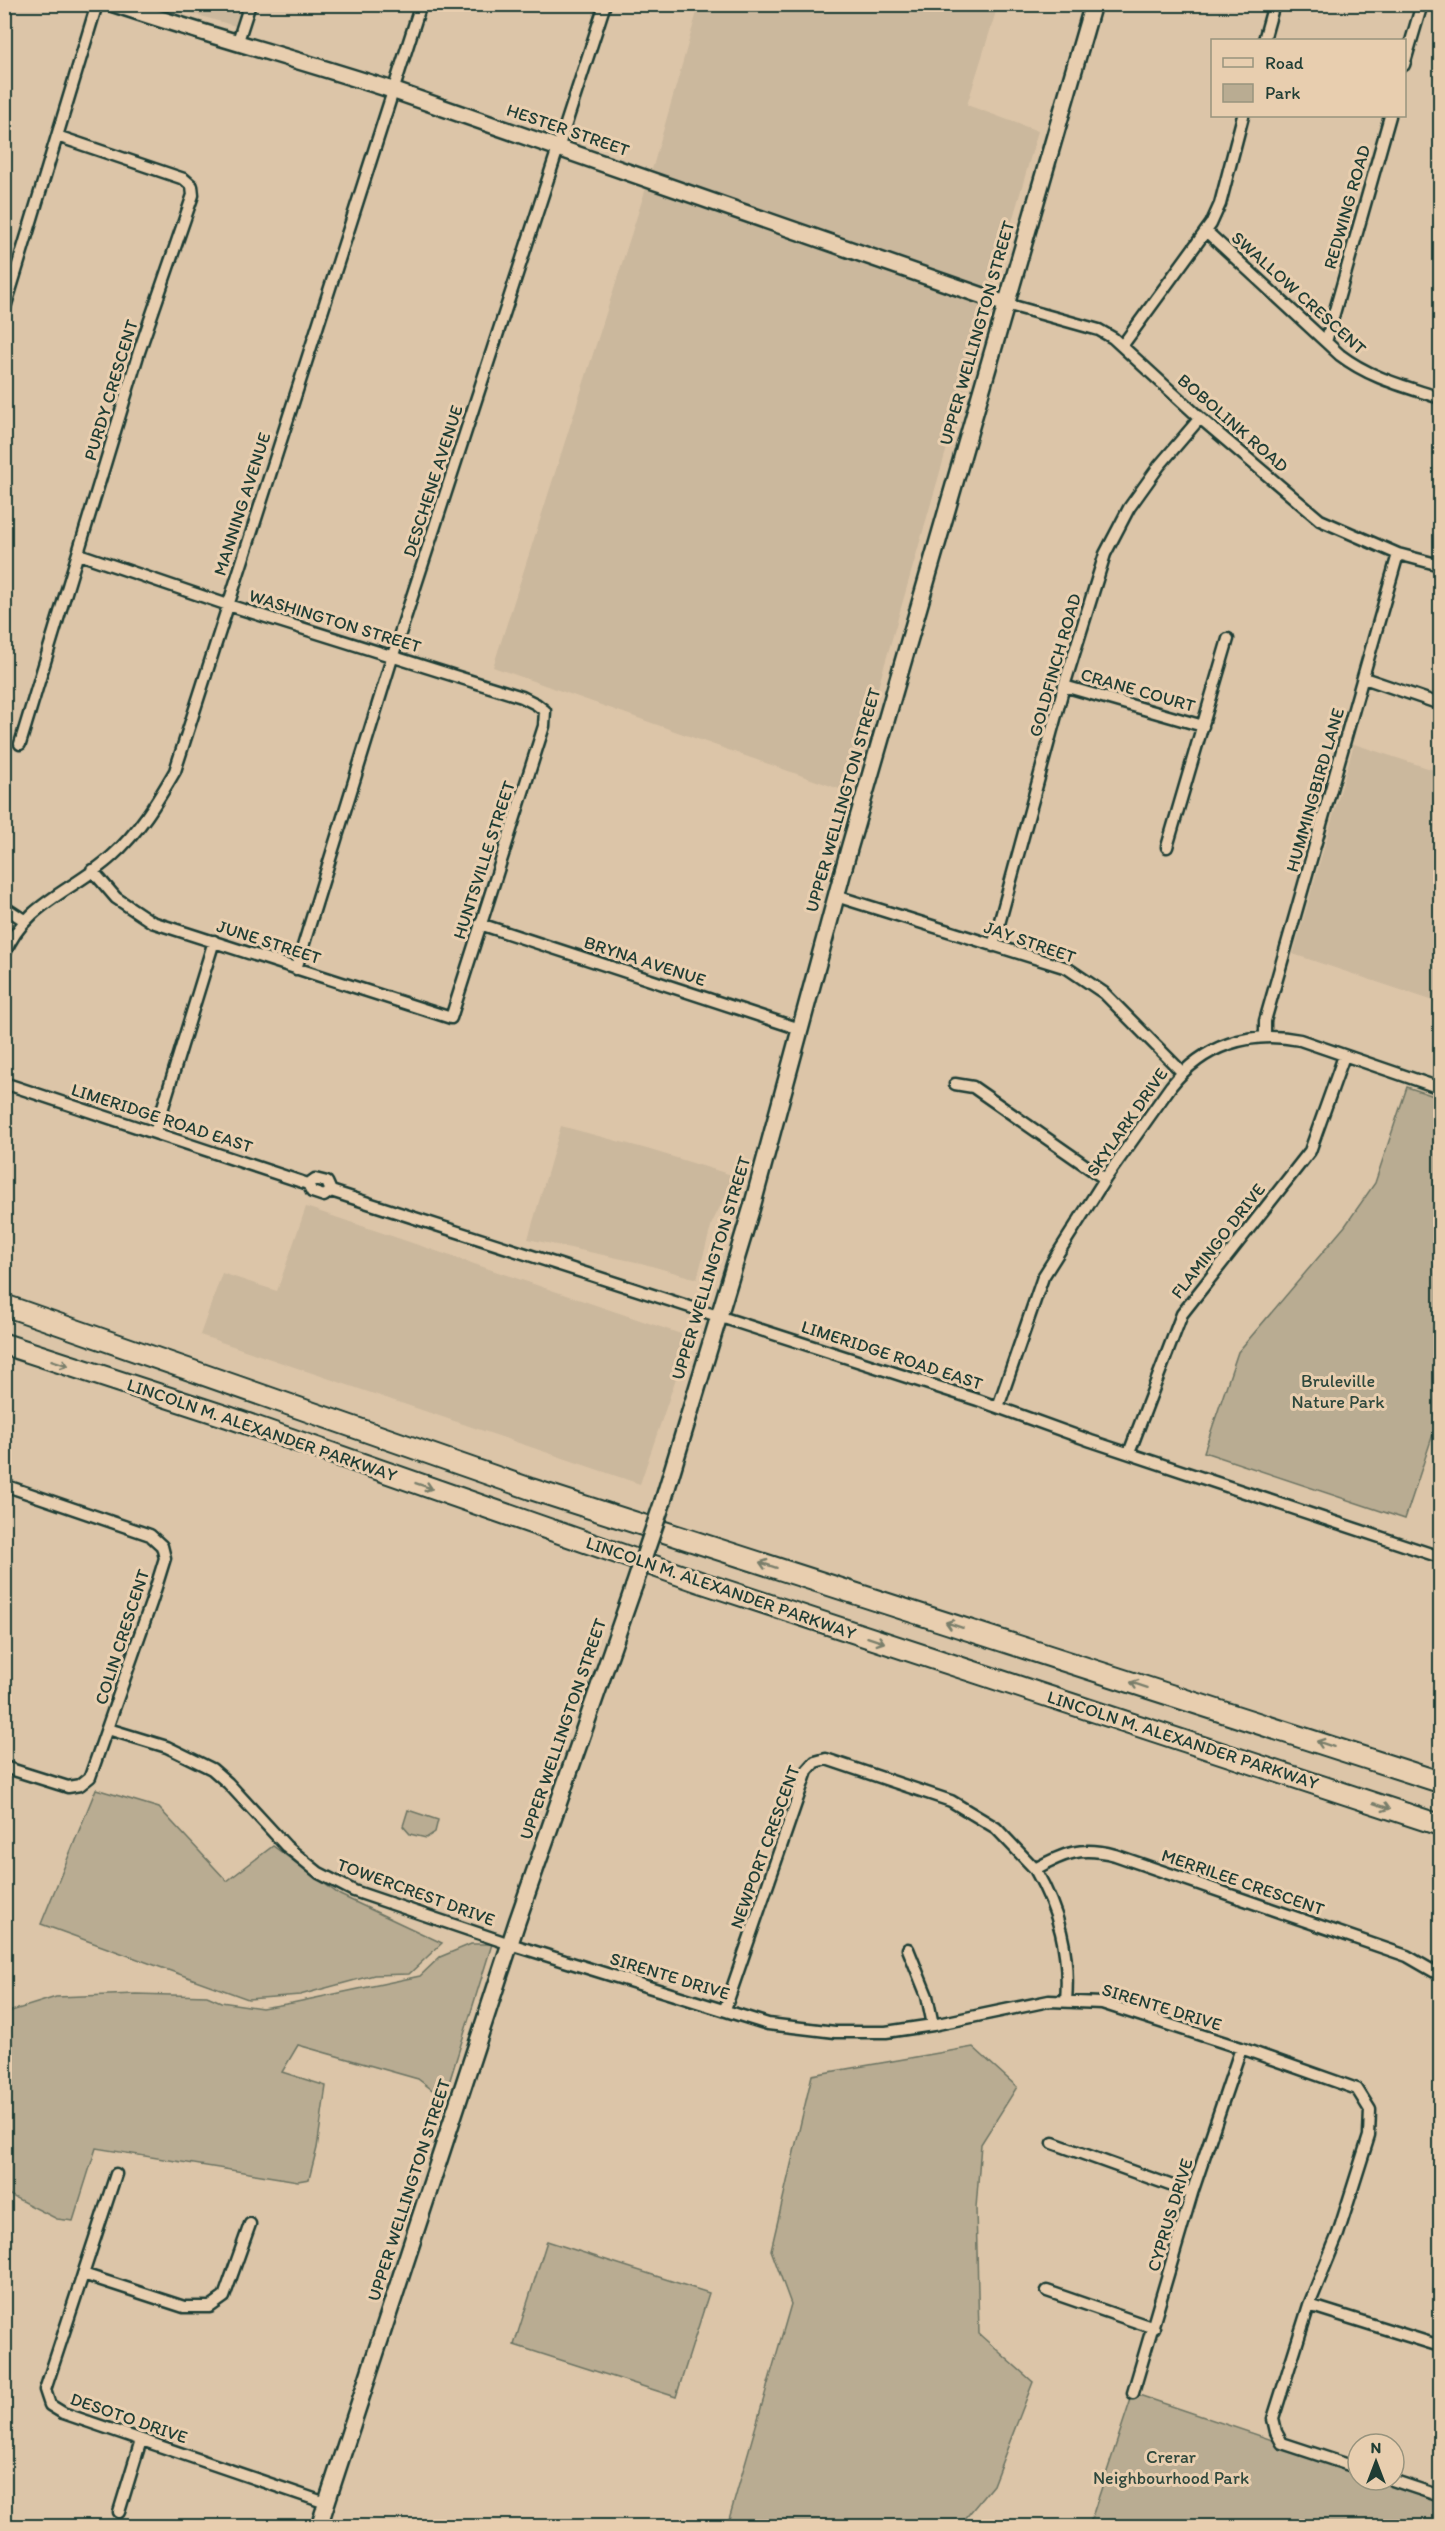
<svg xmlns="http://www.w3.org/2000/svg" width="1445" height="2531" font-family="Itim,sans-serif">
<rect width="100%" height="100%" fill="#dcc5a8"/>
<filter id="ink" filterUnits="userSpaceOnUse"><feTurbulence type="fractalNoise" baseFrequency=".0167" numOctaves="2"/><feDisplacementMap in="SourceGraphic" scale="12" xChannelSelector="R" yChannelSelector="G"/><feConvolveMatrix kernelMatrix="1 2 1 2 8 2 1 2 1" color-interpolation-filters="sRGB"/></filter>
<g filter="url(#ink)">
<!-- built -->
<path fill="#cbb89d" d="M163,5H250L242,28Z
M699,5H998L967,105L1038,131L848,792L493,667L654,163Z
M1354,744L1440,772V1003L1293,954Z
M561,1126L647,1149L735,1176L712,1223L697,1279L641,1263L528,1239Z
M306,1207L690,1337L640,1484L200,1335L222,1273L277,1291Z"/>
<!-- green -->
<path fill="#b9ac92" stroke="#6c7463" stroke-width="1.5" d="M1407,1087L1440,1098V1413L1405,1519L1204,1452L1238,1352L1345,1226L1375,1183Z
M96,1789L159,1808L227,1881L273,1846L340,1895L442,1943L409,1974L374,1975L300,1995L248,1999L41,1924Z
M408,1810L438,1820L435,1832L426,1838L410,1834L403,1826Z
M471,1944H492L444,2099L418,2079L298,2045L282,2072L326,2086L317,2148L309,2179L298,2181L96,2148L73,2221L57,2219L6,2193L5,2197V2013L56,1997L136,1994L207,1996L221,2002L262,2008L292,2003L420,1976L440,1957Z
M973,2047L1017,2087L981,2144L976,2208L979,2334L1033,2382L993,2485L959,2526H727L791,2304L771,2250L812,2075Z
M547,2241L709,2293L676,2397L514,2345Z
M1133,2393L1358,2469V2480H1392L1440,2496V2526H1089Z"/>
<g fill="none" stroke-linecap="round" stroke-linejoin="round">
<defs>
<path id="street" d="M1264,40L1274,4
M237,44L250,4
M1404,65L1422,4
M1207,232L1340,355C1370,378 1404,386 1440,398
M1006,304L1099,330L1113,338L1200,418L1320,520L1398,554L1440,565
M4,311L97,4
M1326,342L1390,116
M1122,346L1211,224L1220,204L1243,116
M79,554L228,605L522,697L536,704L545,711L544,726L451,1018L152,922L116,898L92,870
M1364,678L1440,704
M1064,686L1203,726
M20,744L139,352L193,195L192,186L184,179L57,136
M1167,847L1228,639
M836,896L1067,968L1104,993L1182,1072
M4,907L24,920
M480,924L800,1029
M993,946L1064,686L1105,554L1129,508L1159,466L1200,418
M4,955C24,903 74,891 112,856C139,832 157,802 175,771L421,4
M296,969L393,655L605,4
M1265,1036V1021L1398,554
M4,1083L308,1184L312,1192L324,1196L331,1191
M955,1084L973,1087L1105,1179
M155,1133L214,941
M308,1184L315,1179L327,1182L331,1191
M331,1191L978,1400L1091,1441L1440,1557
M998,1407L1043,1277L1105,1179L1171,1086C1203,1045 1250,1030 1300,1040L1440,1088
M1129,1453L1182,1314L1310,1151L1344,1056
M4,1485L150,1535L162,1546L165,1558L152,1600L90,1777L80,1785L68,1787L4,1767
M108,1729L167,1747L212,1769L228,1783L286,1846L319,1873L354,1891L510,1944L768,2024L835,2032H886L933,2025L1049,2001L1102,2003L1241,2048L1357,2089L1370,2110L1369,2136L1338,2234L1309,2305L1273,2419L1276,2432L1282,2443L1358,2468
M1035,1869C1059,1911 1070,1952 1066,2001
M908,1949L927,1996L933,2025
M725,2009L807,1771L815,1762L826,1759L951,1801L996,1828L1035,1869C1064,1853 1081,1846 1115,1855L1407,1956L1440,1975
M1053,2143L1192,2193
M116,2174L45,2390L50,2405L63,2413L326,2503
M83,2274L184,2307H210L224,2297L250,2224
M1047,2291L1154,2328
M1309,2305L1440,2346
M1133,2393L1192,2193L1241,2048
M1392,2480L1440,2496
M119,2512L141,2440"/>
<path id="secondary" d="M114,4C206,35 300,60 392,90L1006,304
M663,1501L752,1207L849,849L1093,4
M319,2526L517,1922L634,1586"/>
<path id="highway" d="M4,1305L531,1489L1440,1782
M4,1344L228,1417L700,1582L1440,1825"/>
</defs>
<!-- street casing -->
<use href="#street" stroke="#1f3d34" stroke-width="15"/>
<!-- secondary casing -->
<use href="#secondary" stroke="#1f3d34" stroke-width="20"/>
<!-- highway casing -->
<use href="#highway" stroke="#1f3d34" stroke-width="24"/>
<!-- street -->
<use href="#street" stroke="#e8ceaf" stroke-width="10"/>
<!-- secondary -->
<use href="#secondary" stroke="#e8ceaf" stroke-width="15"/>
<!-- highway -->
<use href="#highway" stroke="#e8ceaf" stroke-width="20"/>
<defs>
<path id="secondary-bridge" d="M634,1586L663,1501"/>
</defs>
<!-- secondary-bridge casing -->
<use href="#secondary-bridge" stroke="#1f3d34" stroke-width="20" stroke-linecap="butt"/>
<!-- secondary-bridge -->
<use href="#secondary-bridge" stroke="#e8ceaf" stroke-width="15"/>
</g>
<!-- one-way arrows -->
<defs><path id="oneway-shaft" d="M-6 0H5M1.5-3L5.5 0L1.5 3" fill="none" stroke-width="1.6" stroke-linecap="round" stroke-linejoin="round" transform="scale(1.5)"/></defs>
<g stroke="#797e6b">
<use href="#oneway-shaft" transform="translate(60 1363) rotate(18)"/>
<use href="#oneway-shaft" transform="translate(424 1486) rotate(19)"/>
<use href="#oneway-shaft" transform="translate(768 1565) rotate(-162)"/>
<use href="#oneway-shaft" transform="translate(954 1625) rotate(-162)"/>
<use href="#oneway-shaft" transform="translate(876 1640) rotate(18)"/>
<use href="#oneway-shaft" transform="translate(1139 1685) rotate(-162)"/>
<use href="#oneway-shaft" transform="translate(1325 1744) rotate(-162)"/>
<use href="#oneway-shaft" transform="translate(1382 1806) rotate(18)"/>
</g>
</g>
<g text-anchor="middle" stroke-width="6" stroke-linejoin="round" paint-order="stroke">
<!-- street labels -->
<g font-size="18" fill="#1f3d34" stroke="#e8ceaf">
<text transform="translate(568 130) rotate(19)" y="6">HESTER STREET</text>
<text transform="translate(1347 207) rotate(-74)" y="6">REDWING ROAD</text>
<text transform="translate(1299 293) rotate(42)" y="6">SWALLOW CRESCENT</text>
<text transform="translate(977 333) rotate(-74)" y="6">UPPER WELLINGTON STREET</text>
<text transform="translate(111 390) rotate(-73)" y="6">PURDY CRESCENT</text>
<text transform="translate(1233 423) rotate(41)" y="6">BOBOLINK ROAD</text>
<text transform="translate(433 481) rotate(-72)" y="6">DESCHENE AVENUE</text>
<text transform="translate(242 504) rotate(-72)" y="6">MANNING AVENUE</text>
<text transform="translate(335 621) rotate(17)" y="6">WASHINGTON STREET</text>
<text transform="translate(1055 665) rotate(-74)" y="6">GOLDFINCH ROAD</text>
<text transform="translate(1138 690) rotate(16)" y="6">CRANE COURT</text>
<text transform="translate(1315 790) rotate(-74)" y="6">HUMMINGBIRD LANE</text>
<text transform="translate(843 800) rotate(-74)" y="6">UPPER WELLINGTON STREET</text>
<text transform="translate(484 860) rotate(-72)" y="6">HUNTSVILLE STREET</text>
<text transform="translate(269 942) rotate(18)" y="6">JUNE STREET</text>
<text transform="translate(1030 942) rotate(19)" y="6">JAY STREET</text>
<text transform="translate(645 961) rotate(18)" y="6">BRYNA AVENUE</text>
<text transform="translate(162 1118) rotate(18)" y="6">LIMERIDGE ROAD EAST</text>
<text transform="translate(1127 1122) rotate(-55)" y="6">SKYLARK DRIVE</text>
<text transform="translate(1218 1241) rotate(-52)" y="6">FLAMINGO DRIVE</text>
<text transform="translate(711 1268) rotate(-73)" y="6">UPPER WELLINGTON STREET</text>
<text transform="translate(892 1355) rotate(18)" y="6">LIMERIDGE ROAD EAST</text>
<text transform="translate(262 1430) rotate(19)" y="6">LINCOLN M. ALEXANDER PARKWAY</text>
<text transform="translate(721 1588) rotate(19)" y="6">LINCOLN M. ALEXANDER PARKWAY</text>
<text transform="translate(122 1637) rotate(-72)" y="6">COLIN CRESCENT</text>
<text transform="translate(563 1729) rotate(-71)" y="6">UPPER WELLINGTON STREET</text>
<text transform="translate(1183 1740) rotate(18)" y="6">LINCOLN M. ALEXANDER PARKWAY</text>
<text transform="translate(765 1847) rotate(-70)" y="6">NEWPORT CRESCENT</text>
<text transform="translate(1243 1882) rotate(19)" y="6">MERRILEE CRESCENT</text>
<text transform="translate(416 1892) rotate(20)" y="6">TOWERCREST DRIVE</text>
<text transform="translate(670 1976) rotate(17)" y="6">SIRENTE DRIVE</text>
<text transform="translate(1162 2007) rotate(17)" y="6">SIRENTE DRIVE</text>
<text transform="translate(409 2190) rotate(-72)" y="6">UPPER WELLINGTON STREET</text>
<text transform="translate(1170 2215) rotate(-73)" y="6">CYPRUS DRIVE</text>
<text transform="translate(129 2418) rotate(19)" y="6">DESOTO DRIVE</text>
</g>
<!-- park labels -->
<g font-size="18" fill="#2e483d" stroke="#e8ceaf">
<text x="1338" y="1387">Bruleville<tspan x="1338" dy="21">Nature Park</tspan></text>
<text x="1171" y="2463">Crerar<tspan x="1171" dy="21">Neighbourhood Park</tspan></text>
</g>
</g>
<!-- margin -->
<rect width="1445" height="2531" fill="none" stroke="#e8ceaf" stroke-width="24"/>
<rect x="12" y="12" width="1421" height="2507" fill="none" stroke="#1f3d34" stroke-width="2" filter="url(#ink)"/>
<!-- legend -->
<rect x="1211" y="39" width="195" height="78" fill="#e8ceaf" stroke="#98947e" stroke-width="1.5"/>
<rect x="1223" y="58" width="30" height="9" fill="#e8ceaf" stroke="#98947e" stroke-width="1.5"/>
<text x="1265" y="69" font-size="18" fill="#1f3d34">Road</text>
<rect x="1223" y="84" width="30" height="18" fill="#b9ac92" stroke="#98947e" stroke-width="1.5"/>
<text x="1265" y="99" font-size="18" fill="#1f3d34">Park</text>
<!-- north arrow -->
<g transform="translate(1376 2462)"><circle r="28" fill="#e8ceaf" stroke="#98947e" stroke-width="1.5"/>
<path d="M0-4.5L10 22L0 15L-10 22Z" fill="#1f3d34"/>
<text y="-9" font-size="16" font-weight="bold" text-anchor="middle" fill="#1f3d34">N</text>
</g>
</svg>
